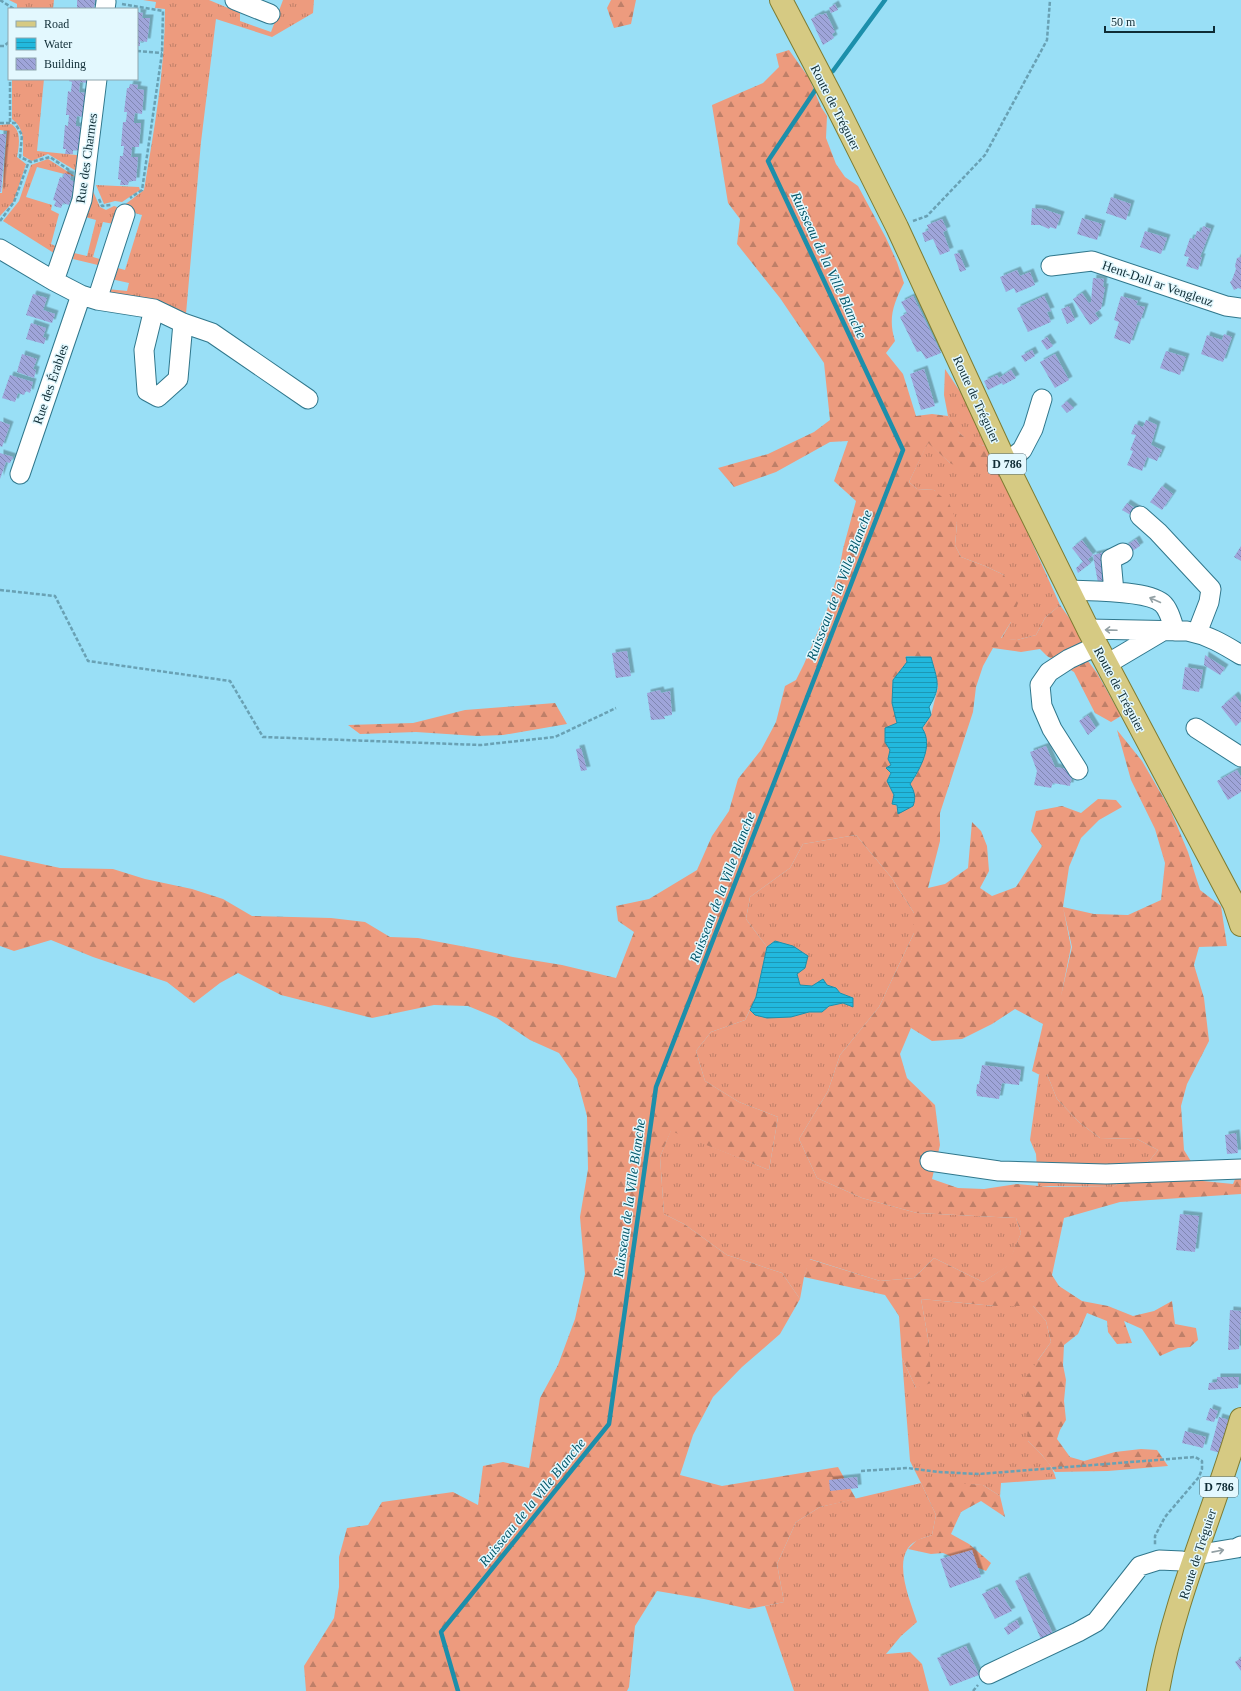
<svg xmlns="http://www.w3.org/2000/svg" width="1241" height="1691" font-family="'Times New Roman',serif">
<defs>
<pattern id="grass-tufts" width="24" height="20" patternUnits="userSpaceOnUse"><rect width="24" height="20" fill="#ed9b7e"/><path d="M3 7l-1-3M5 7V3M7 7l1-3M15 17l-1-3M17 17v-4M19 17l1-3" fill="none" stroke="#be7f68"/></pattern>
<pattern id="forest-firs" width="22" height="20" patternUnits="userSpaceOnUse"><rect width="22" height="20" fill="#ed9b7e"/><path d="M5 1l3.5 6h-7zM16 11l3.5 6h-7z" fill="#be7f68"/></pattern>
<pattern id="water-rules" width="6" height="5" patternUnits="userSpaceOnUse"><rect width="6" height="5" fill="#22b9de"/><path d="M0 2.5h6" fill="none" stroke="#1c97b5"/></pattern>
<pattern id="building-back-hatch" width="6" height="6" patternUnits="userSpaceOnUse"><rect width="6" height="6" fill="#9fa5da"/><path d="M-1 5l2 2M0 0l6 6M5-1l2 2" fill="none" stroke="#8087b2"/></pattern>
<filter id="shadow"><feDropShadow dx="3.5" dy="-3.5" stdDeviation="0" flood-color="#0004"/></filter>
</defs>
<rect width="100%" height="100%" fill="#99dff6"/>
<!-- grass -->
<path fill="url(#grass-tufts)" d="M9,0H54L53,9H17V4Z
M143,0H209L240,13V21L271,32L283,0H314L313,13L272,37L216,19L201,142L186,314L178,313L106,293L107,289L127,291L129,283L111,279L114,267L125,270L142,215L131,212L123,206L144,190C154,130 165,71 165,9L155,8L156,2Z
M12,79H44L37,151L86,156L83,175L48,154L32,161L23,156C23,140 25,129 12,119Z
M11,124C22,130 19,147 17,157L26,164L14,201L0,216V193H2L7,131L0,130V125Z
M48,159L76,177L37,167L26,197L52,205L51,210L59,214L51,244L60,248L57,255L3,221L19,201L31,165Z
M96,185L139,187L140,190L122,202L115,201L104,204Z
M92,189L100,207L106,210L114,206L120,208L114,224L103,222L93,257L103,260L102,266L73,259L74,253L87,256L96,220L85,217Z
M945,369L965,399L994,458L1060,605L1045,618L1036,635L1017,640L1001,639L1011,622L1004,575L985,566L961,557L955,545L957,523L934,490L917,489L909,482L928,442L950,463L985,446L969,442L954,428L948,416L944,395Z
M856,835L891,877L914,913V933L879,1007L840,1055L828,1091L799,1139L817,1178L862,1198L917,1213L1016,1218L1021,1233L1008,1266L983,1282L934,1258L914,1278L880,1281L810,1259L804,1277L800,1299L782,1273L727,1255L684,1224L664,1214L660,1157L671,1130L769,1170L778,1117L739,1102L705,1081L696,1051L711,1032L745,1020L750,1010L755,1015L791,1017L809,1012H822L829,1006L843,1003L853,1007V998L840,993L836,988L827,985L812,986L800,985L797,974L775,941L767,947L746,919L750,897L790,868L803,844Z
M1047,1074L1057,1099L1080,1123L1100,1138L1137,1139L1158,1150L1150,1160L1113,1187L1038,1186L1036,1154L1030,1140L1039,1075Z
M921,1299L995,1306H1033L1046,1321L1051,1342L1038,1360L1028,1441C1038,1451 1053,1464 1056,1479L1001,1483L1000,1496L983,1485L921,1483L936,1515L932,1535C923,1538 914,1540 908,1548C895,1567 911,1603 917,1622L901,1636L886,1654L910,1652L922,1664L929,1691H794L765,1606L784,1602L777,1564L796,1522L820,1507L921,1483L910,1461L902,1358L916,1388L929,1344Z"/>
<!-- forest -->
<path fill="url(#forest-firs)" fill-rule="evenodd" d="M611,0H636L631,24L614,28L607,8Z
M789,50L809,78L821,107L827,116L826,138L836,164L845,177L858,186L886,238L897,262L904,283C893,304 888,319 895,341L886,353L903,374L916,416L932,414L948,416C958,435 965,440 985,446L988,462L974,475L950,463L928,443L909,482L917,489L934,490L949,503L957,523L955,545L961,557L985,566L1004,575L1018,603L1011,622L1001,638L1017,640L1036,635L1045,618L1060,605L1077,629L1088,661L1097,673L1121,716L1111,722L1095,713L1074,672L1047,656L1040,649L1021,652L993,648L983,666L976,687L973,712L940,813V841L928,888L945,884L968,868L972,822L981,831L987,846L989,871L980,888L992,896L1016,887L1042,846L1031,831L1036,811L1062,806L1081,813L1098,799L1116,800L1122,807L1099,820L1081,838L1069,867L1063,907L1071,947L1061,996L1072,947L1063,907L1094,914L1128,915L1161,900L1165,863L1155,829L1131,780L1117,730L1142,761L1170,809L1188,852L1200,890L1221,906L1227,946L1199,947L1194,965L1204,998L1209,1041L1187,1084L1181,1106L1184,1150L1203,1181L1233,1184L1241,1165V1194L1120,1202L1064,1218L1052,1275L1059,1286L1082,1301L1108,1306L1133,1316L1154,1311L1172,1301L1175,1324L1196,1328L1198,1340L1190,1347L1178,1348L1160,1356L1142,1329L1124,1321L1132,1343L1117,1344L1108,1332L1107,1321L1087,1313L1078,1334L1064,1345L1063,1365L1066,1380L1064,1401L1066,1420L1060,1430L1057,1439L1070,1457L1084,1461L1115,1452L1141,1449L1157,1450L1168,1466L1108,1471L1055,1472L1042,1455L1028,1441L1024,1380L1051,1342L1046,1321L1033,1306H995L921,1299L929,1344L931,1383L916,1388L902,1358L899,1316L885,1295L804,1277L809,1259L880,1281L914,1278L934,1258L983,1282L1007,1266L1021,1233L1016,1218L917,1213L862,1198L817,1178L799,1139L828,1091L840,1055L879,1007L914,933V913L891,877L856,835L803,844L790,868L750,897L746,919L767,947L756,997L745,1020L711,1032L696,1051L705,1081L739,1102L778,1117L769,1170L671,1131L660,1157L664,1214L684,1224L727,1255L782,1273L800,1299L780,1334L742,1367L713,1397L693,1435L680,1475L722,1486L838,1467L856,1499L820,1507L796,1522L777,1564L784,1602L749,1609L704,1599L657,1591L635,1626L629,1687L627,1691H306L304,1666L334,1618L339,1587V1557L347,1528L368,1525L382,1502L453,1492L478,1505L483,1466L503,1462L529,1468L540,1398L558,1365L575,1319L585,1274L580,1217L588,1169L587,1116L577,1079L559,1053L530,1040L497,1018L468,1006L434,1005L372,1018L281,995L238,973L220,983L194,1003L167,982L93,957L51,940L14,951L0,946V855L60,868L113,869L145,879L192,889L223,899L252,916L331,918L365,922L390,937L418,938L477,949L513,957L562,965L616,978L634,932L618,921L616,906L649,899L697,870L712,836L729,811L738,779L761,750L776,722L785,686L796,680L804,664L827,610L839,570L843,549L856,501L834,481L848,441L830,442L776,472L734,487L718,468L768,454L814,432L830,420L824,363L780,298L737,244L740,219L728,203L712,105L763,83L779,67L776,54ZM906,656L931,657L938,687L931,715L922,729L917,774L910,784L898,813L894,795L887,781C891,773 893,767 888,759L897,723L892,703L893,680L907,662ZM1015,1009L1043,1024L1032,1071L1044,1077L1047,1074L1057,1099L1080,1123L1100,1138L1137,1139L1158,1150L1150,1160L1113,1187H1050L1017,1184L984,1189L958,1188L932,1179L940,1145L935,1105L907,1078L900,1054L911,1028L932,1041L962,1039L992,1024Z
M555,703L567,724L503,735L477,736L416,732L360,734L348,725L413,723L465,710Z
M943,1482L983,1485L1000,1496L1005,1517L981,1501L961,1512L951,1534L969,1544L991,1563L986,1571L943,1553L931,1554L908,1549L917,1540L932,1535L936,1515L921,1483Z"/>
<!-- water -->
<path fill="url(#water-rules)" stroke="#1c8fab" d="M906,657H931C937,680 942,686 929,707L931,715L922,728C934,745 920,769 910,784C915,792 916,798 913,806L898,814L897,805L892,804L894,795L887,781L891,773L886,768L891,765L888,759L890,750L885,742V728L897,723L892,703L893,680L907,662Z
M775,941L793,946L808,956L805,968L797,974L800,985L812,986L823,979L827,985L836,988L840,993L853,998V1007L843,1003L829,1006L822,1012H809L791,1017L767,1018L755,1015L750,1010L756,997L767,947Z"/>
<g fill="none" stroke-linecap="round" stroke-linejoin="round">
<!-- stream -->
<path stroke="#1c8fab" stroke-width="4.5" d="M833,71L885,0
M458,1691L441,1632L609,1424L656,1087L903,450L768,161L816,89"/>
</g>
<!-- building -->
<path fill="url(#building-back-hatch)" filter="url(#shadow)" d="M77,0H95L94,9H77Z
M835,4L838,10L831,13L829,8Z
M137,12L143,13L142,18H150L147,42L140,41V46H137Z
M826,13L835,32L832,34L834,38L823,45L811,19L820,14L822,15Z
M69,79H87V83L80,82L79,92L86,93L84,117L77,116L76,121V126L83,127L81,151L73,150V154H65L66,149H63L65,125L68,126L69,115H66L68,91L71,92L72,82L69,81Z
M130,84L138,85L137,89L144,90L142,114L135,113L134,118V123H141L139,147H132L131,157H138L136,181H129L128,185H120L121,180L118,179L120,156H123L124,146H121L123,122H126L127,112H124L127,88H129Z
M0,134H6L1,192H0Z
M64,173L71,175L70,180L76,182L69,205L63,203L61,208L54,206L56,201L53,200L60,177L63,178Z
M1111,197L1131,204L1126,220L1106,213Z
M1032,208L1043,209L1061,215L1056,229L1050,227L1049,229L1040,225H1031Z
M1082,218L1102,224L1097,240L1077,234Z
M942,219L947,230L943,232L950,251L940,255L933,239L925,242L922,233L929,230L927,225Z
M1203,226L1211,229L1200,257H1202L1198,270L1186,266L1189,257L1184,256L1190,238L1194,239L1197,231L1201,232Z
M1145,231L1167,238L1161,254L1140,247Z
M959,253L966,270L960,272L954,254Z
M1240,257H1241V289L1238,288L1234,290L1230,282L1232,280L1236,269L1235,266L1237,258Z
M1017,270L1020,276L1030,272L1035,285L1016,293L1014,288L1006,292L1000,277Z
M1093,278L1104,279L1103,287H1105L1101,309L1095,313L1099,319L1090,325L1073,299L1082,293L1089,303L1091,302Z
M33,294L47,298L43,310L55,314L52,323L26,315Z
M913,296L941,353L926,359L921,351L917,352L900,317L907,313L901,302Z
M1044,296L1051,311L1047,312L1051,322L1028,332L1017,308Z
M1121,296L1138,301L1136,305L1145,307L1140,322L1138,321L1130,344L1114,338L1119,322L1114,320Z
M1069,306L1075,320L1067,324L1061,309Z
M31,323L46,328L43,337L46,338L44,344L26,339Z
M1224,334L1232,337L1223,362L1201,354L1207,335L1222,340Z
M1047,337L1053,346L1047,350L1041,341Z
M1032,350L1035,356L1025,362L1021,356Z
M1166,351L1186,357L1180,375L1160,368Z
M22,354L37,359L33,369L36,370L34,378L17,372Z
M1055,354L1069,380L1055,388L1040,362Z
M924,369L935,406L921,410L910,374Z
M1011,370L1016,378L1003,385L1002,383L988,390L984,381L997,375L999,378Z
M10,375L33,382L30,393L26,391L24,395L18,393L15,402L2,398Z
M1067,401L1074,408L1067,413L1061,406Z
M1146,420L1157,425L1151,445L1162,450L1157,461L1147,457L1142,471L1127,465L1133,451L1130,450L1136,435L1131,434L1135,424L1143,427Z
M0,421L10,425L2,447L0,446Z
M0,453L13,457L10,463L6,462L0,479Z
M1162,486L1173,494L1162,510L1150,502Z
M1127,503L1138,510L1134,517L1122,510Z
M1136,539L1140,546L1128,554L1124,547Z
M1082,540L1093,555L1105,552L1111,580L1098,583L1093,555L1088,559L1091,563L1078,573L1076,568L1083,562L1072,548Z
M1241,546V561L1234,557Z
M627,651L631,676L616,678L612,653Z
M1205,655L1225,668L1220,675L1204,665Z
M1185,667L1203,670L1199,692L1182,689Z
M660,690L661,693L670,691L672,715L664,716L665,719L651,720L647,693Z
M1235,695L1241,703V721L1236,726L1221,707Z
M1088,715L1096,728L1088,735L1079,721Z
M1046,746L1055,767L1073,770L1070,786L1053,783L1051,788L1034,785L1037,771L1030,752Z
M581,748L587,770L581,771L576,749Z
M1237,770L1241,777V792L1228,800L1217,781Z
M982,1065L1021,1070L1019,1085L1002,1083L999,1099L977,1096V1094L976,1093L977,1084H979Z
M1236,1133L1238,1153L1227,1154L1225,1135Z
M1180,1214L1199,1216L1195,1252L1176,1250Z
M1230,1310L1241,1311L1239,1349L1228,1350Z
M1217,1377H1239L1238,1388L1208,1390L1209,1383L1217,1382Z
M1210,1408L1218,1411L1214,1422L1206,1420Z
M1219,1417L1232,1421L1220,1453L1210,1450Z
M1185,1431L1206,1437L1203,1448L1182,1443Z
M857,1477L858,1488L830,1491L829,1480Z
M972,1550L981,1577L950,1588L940,1559Z
M1026,1576L1053,1634L1041,1639L1015,1581Z
M997,1587L1012,1611L995,1619L982,1594Z
M1017,1620L1020,1627L1008,1635L1004,1628Z
M966,1646L979,1675L950,1686L937,1658Z
M1241,1658V1671L1235,1662Z"/>
<g fill="none" stroke-linecap="round" stroke-linejoin="round">
<defs>
<path id="minor" d="M235,0L270,14
M105,9L106,2
M0,249L54,281L81,295L97,300L154,309L183,323L212,333L308,399
M1051,266L1092,261L1226,306L1241,308
M54,281L82,200L97,79
M97,300L125,214
M154,309L144,350L147,391L158,397L178,379L183,323
M1006,463L1022,450L1033,429L1042,399
M20,474L81,295
M1140,516L1158,532L1211,589L1209,602L1197,633
M1070,590C1090,591 1147,590 1162,603C1169,609 1172,622 1175,631
M1114,592L1111,559L1123,553
M1088,629L1187,631C1208,635 1223,644 1241,655
M1107,664L1161,632
M1196,728L1241,757
M1078,770L1052,729L1042,706L1040,685L1049,672L1069,659L1097,646
M930,1161L999,1171L1106,1174L1241,1169
M1195,1555L1237,1548L1241,1546
M989,1674L1078,1632L1096,1622L1140,1566L1159,1560L1182,1561L1192,1564"/>
<path id="major" d="M781,0L834,101L897,227L1006,463L1088,629L1234,904L1241,925
M1158,1691C1174,1597 1215,1510 1241,1419"/>
</defs>
<!-- minor casing -->
<use href="#minor" stroke="#30778c" stroke-width="21"/>
<!-- major casing -->
<use href="#major" stroke="#7e7c32" stroke-width="24"/>
<!-- path -->
<path stroke="#69a1b4" stroke-width="2.5" stroke-dasharray="4 2" stroke-linecap="butt" d="M0,0L14,9
M122,4L163,11L162,53L142,190L130,198
M0,46H4L9,42
M137,51L162,53
M10,122V79
M0,123H15L22,135L20,157L31,162L50,157L69,170
M99,199L102,206L111,205
M0,221L14,202L29,161
M913,221L927,216L985,155L1047,40L1050,0
M0,590L55,596L88,661L230,681L263,737L481,745L555,737L616,708
M861,1471L908,1468L938,1472L979,1474L1195,1457L1202,1461V1469L1199,1477L1165,1517L1155,1536V1546
M973,1691L978,1685"/>
<!-- minor -->
<use href="#minor" stroke="#fff" stroke-width="19"/>
<!-- major -->
<use href="#major" stroke="#d6ca83" stroke-width="22"/>
</g>
<!-- one-way arrows -->
<defs><path id="oneway-shaft" d="M-6 0H5M1.5-3L5.5 0L1.5 3" fill="none" stroke-width="1.6" stroke-linecap="round" stroke-linejoin="round"/></defs>
<g stroke="#93a0a4">
<use href="#oneway-shaft" transform="translate(1155 600) rotate(-156)"/>
<use href="#oneway-shaft" transform="translate(1111 630) rotate(-178)"/>
<use href="#oneway-shaft" transform="translate(1218 1551) rotate(-11)"/>
</g>
<g text-anchor="middle" stroke-width="3" stroke-linejoin="round" paint-order="stroke">
<!-- shield labels -->
<g fill="#e3f8fe" stroke="#4f6971" stroke-width="1">
<rect x="988" y="454" width="38" height="20" rx="3"/>
<rect x="1200" y="1477" width="38" height="20" rx="3"/>
</g>
<g font-size="12" font-weight="bold" fill="#0f2c35">
<text x="1007" y="468">D 786</text>
<text x="1219" y="1491">D 786</text>
</g>
<!-- street labels -->
<g font-size="13" fill="#0f2c35" stroke="#e3f8fe">
<text transform="translate(836 107) rotate(63)" y="5">Route de Tréguier</text>
<text transform="translate(86 158) rotate(-82)" y="5">Rue des Charmes</text>
<text transform="translate(1158 283) rotate(19)" y="5">Hent-Dall ar Vengleuz</text>
<text transform="translate(50 384) rotate(-71)" y="5">Rue des Érables</text>
<text transform="translate(977 399) rotate(65)" y="5">Route de Tréguier</text>
<text transform="translate(1120 689) rotate(62)" y="5">Route de Tréguier</text>
<text transform="translate(1197 1554) rotate(-72)" y="5">Route de Tréguier</text>
</g>
<!-- water labels -->
<g font-size="14" font-style="italic" fill="#04576a" stroke="#e3f8fe">
<text transform="translate(829 265) rotate(65)" y="5">Ruisseau de la Ville Blanche</text>
<text transform="translate(839 585) rotate(-69)" y="5">Ruisseau de la Ville Blanche</text>
<text transform="translate(722 887) rotate(-69)" y="5">Ruisseau de la Ville Blanche</text>
<text transform="translate(629 1198) rotate(-82)" y="5">Ruisseau de la Ville Blanche</text>
<text transform="translate(532 1502) rotate(-51)" y="5">Ruisseau de la Ville Blanche</text>
</g>
</g>
<!-- legend -->
<rect x="8" y="8" width="130" height="72" fill="#e3f8fe" stroke="#8ea6ae"/>
<rect x="16" y="21" width="20" height="6" fill="#d6ca83" stroke="#8ea6ae"/>
<text x="44" y="28" font-size="12" fill="#0f2c35">Road</text>
<rect x="16" y="38" width="20" height="12" fill="url(#water-rules)" stroke="#8ea6ae"/>
<text x="44" y="48" font-size="12" fill="#0f2c35">Water</text>
<rect x="16" y="58" width="20" height="12" fill="url(#building-back-hatch)" stroke="#8ea6ae"/>
<text x="44" y="68" font-size="12" fill="#0f2c35">Building</text>
<!-- scale -->
<path d="M1105 26v6h109v-6" fill="none" stroke="#0f2c35" stroke-width="2"/>
<text x="1111" y="26" font-size="12" fill="#0f2c35" stroke="#e3f8fe" stroke-width="3" paint-order="stroke">50 m</text>
</svg>
